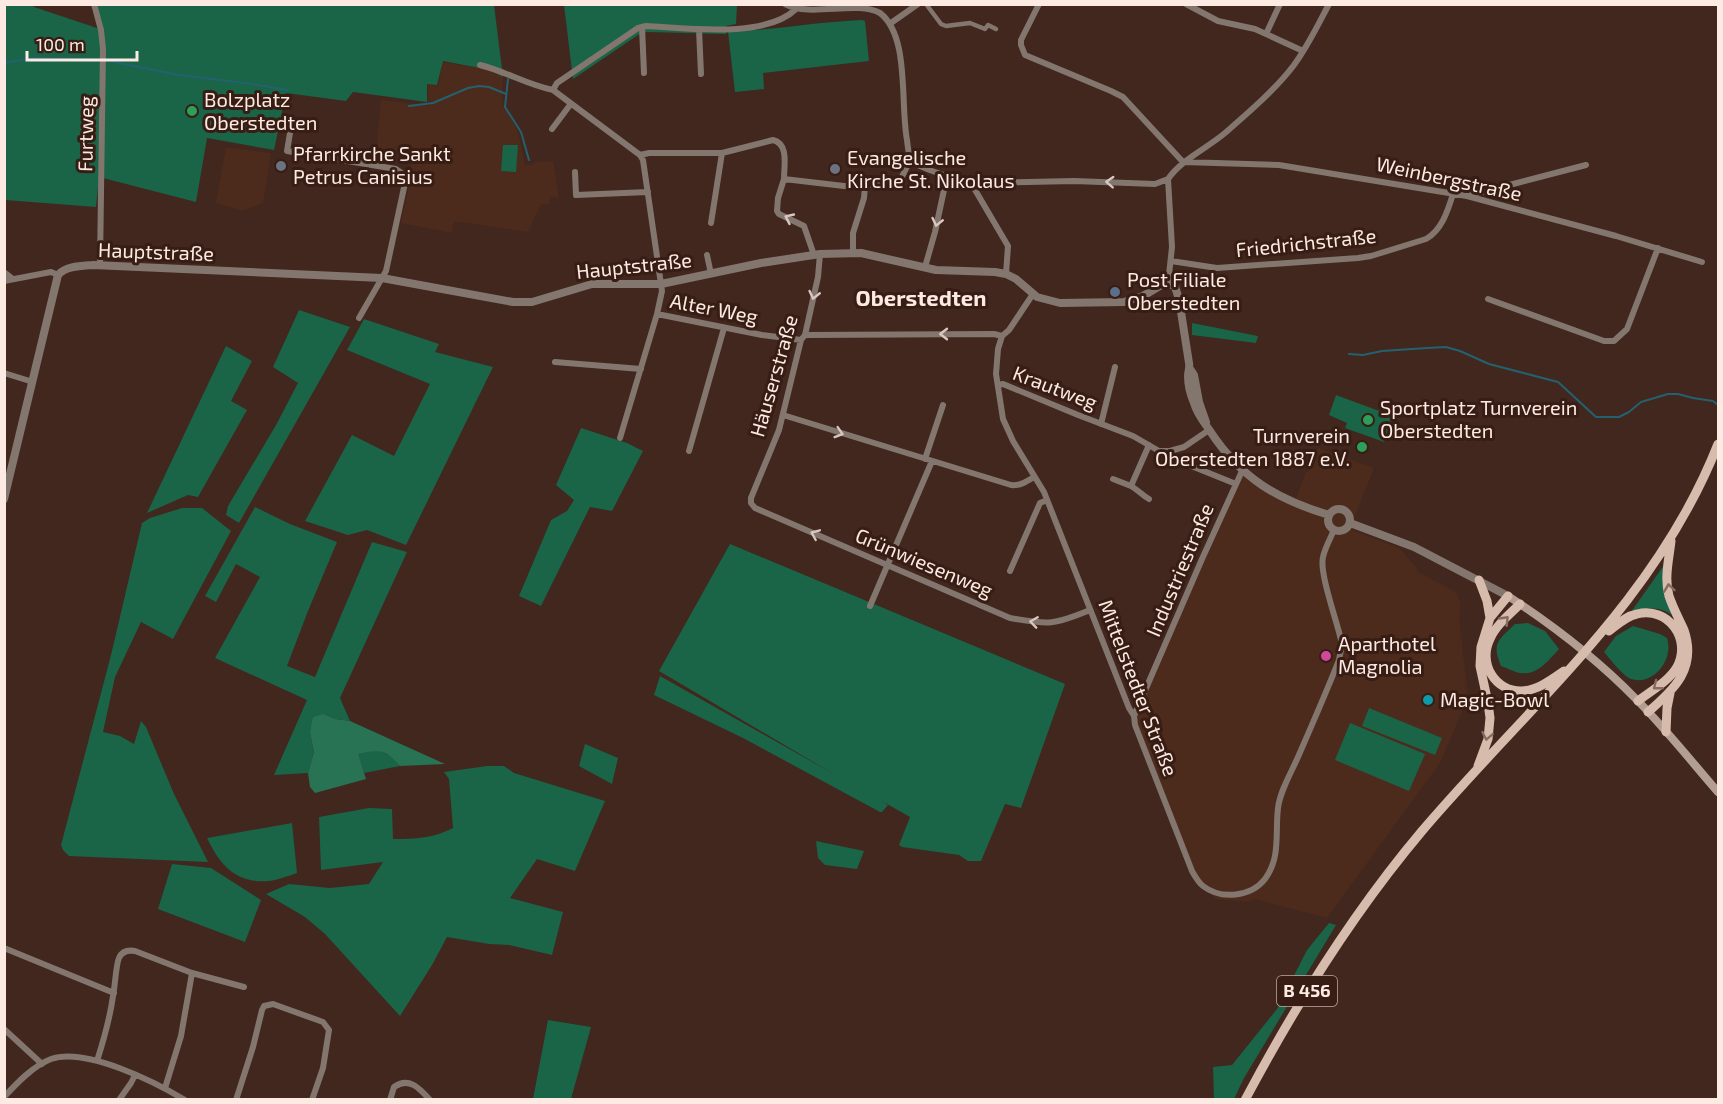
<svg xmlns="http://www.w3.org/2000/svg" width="1723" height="1104" font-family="'Exo 2',sans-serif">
<rect width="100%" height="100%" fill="#41271d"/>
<!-- built -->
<path fill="#4c2b1d" d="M443,62L490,70L503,77L502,103L518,131L525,165H531L536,162L553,161L559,198L550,197L549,205L541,204L528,232L454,221L452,233L401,223L410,182L412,151L376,149L381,100L430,106V101H428V84L438,86Z
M226,147L271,153L263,203L243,211L216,203Z
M1318,448L1374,468L1350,529L1399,548L1417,568L1418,572L1456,592L1461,604L1459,617L1468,698L1440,763L1327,918L1254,899L1249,902L1216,899L1202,886L1195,877L1135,725L1137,709L1242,471L1294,503L1306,472L1310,470Z"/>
<!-- green -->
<path fill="#1a6448" d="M4,5H32L34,7L103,30L97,5H494L503,77L490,70L443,61L437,85L427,84V102L353,92L346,101L286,93L274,150L207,138L196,202L99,177L96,207L5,200Z
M564,5H737L736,24L726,26V34L647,32L638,35L573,79Z
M862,20L865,21L869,61L763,73L764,89L735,92L728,32C773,30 817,22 862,20Z
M503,145H518L516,172L501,171Z
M299,310L350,327L239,523L226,515L228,506L276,425L298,383L273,367Z
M364,319L439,344L435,352L493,367L406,545L367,530L348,535L305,521L352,435L394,456L430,384L347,350Z
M1192,323L1258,336L1256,343L1192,335Z
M226,346L252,361L231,401L247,410L198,497L188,495L147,513Z
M1336,395L1398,418L1390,438L1386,437L1384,442L1345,428L1347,423L1329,415Z
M581,428L627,443L643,451L612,511L590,507L541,606L519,596L551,520L567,511L574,500L556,485Z
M255,507L290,524L337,542L308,611L287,666L315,677L372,542L407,552L340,698L350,721L335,719L324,714L310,733L314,752L308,773L274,775L307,700L215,658L260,577L236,564L216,602L205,596Z
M182,508H202L231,531L173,639L141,622L115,677L103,732L120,736L134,744L141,721L146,727L174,794L208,862L69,856L63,850L61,845L111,655L142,523L150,518Z
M730,544L1065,684L1021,808L1005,804L981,861H968L959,855L902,847L899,845L910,817L880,800L888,805L882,812H880L743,738L654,695L660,676L832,773L659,671Z
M1669,558L1666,577L1678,619C1661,606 1651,607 1631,612Z
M1528,623L1545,631L1559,649C1549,660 1537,676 1520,673C1514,672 1507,668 1501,666C1491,642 1499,640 1515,624Z
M1633,626L1660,634L1667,638C1674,659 1654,686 1631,679C1623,676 1610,659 1604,652L1616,636Z
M1369,708L1442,738L1435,755L1362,726Z
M1350,723L1425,754L1409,791L1335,760Z
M585,744L618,758L612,784L579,766Z
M378,750L393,757L400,766L364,773L357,754Z
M487,766H504L514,773L605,801L575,871L537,859L510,898L563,912L552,955L509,945L489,944L447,937L432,965L400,1016L325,934L305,917L266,894L289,884L330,888L369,884L383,862L321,870L319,817L369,808L392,809L393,839C415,839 434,838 453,828L449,779L444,772Z
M292,823L297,873C288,876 278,880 269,881C236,884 220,865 207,838Z
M816,841L864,851L857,869L825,865L818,858Z
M172,864L211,868L261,900L245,942L158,909Z
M1329,923L1336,925L1244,1078L1234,1099H1214L1213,1067L1232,1065L1277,1009L1307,950Z
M548,1020L591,1027L571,1099H533Z"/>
<!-- forest -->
<path fill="#297355" d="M324,714L335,719L350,721L445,764L400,766C385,748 378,750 358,754L366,779L315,793L310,787L308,773L314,752L310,733L313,717Z"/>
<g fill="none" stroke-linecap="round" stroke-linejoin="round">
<!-- stream -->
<path stroke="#246170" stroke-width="2" d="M109,61L179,75L253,84L287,90
M4,63L33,58L95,59
M508,79L505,107L521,132L529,160
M409,106L433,103L468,88L479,86L489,87L506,94
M1349,354L1363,355L1382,351L1427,348L1446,347L1460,351L1489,364L1558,382L1596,417H1619L1629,412L1641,402L1668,394H1678L1693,398L1713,401L1718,405"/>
<!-- pedestrian -->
<path stroke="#83766e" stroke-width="4.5" d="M926,4L941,24L946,26L970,23L985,29L988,25L996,29"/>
<!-- minor -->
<path stroke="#83766e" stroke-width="6" d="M94,4L101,30L103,49L100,265
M785,4C811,18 856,0 880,13C910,36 900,104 907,140C908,147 908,157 913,162C920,169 953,177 964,182L971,183L1074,181L1155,184L1168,179
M1039,4L1021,40V45L1025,55L1111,91L1123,97L1183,162
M1186,4L1218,21L1255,29L1303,51
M891,23L918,4
M642,27L644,73
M699,29L701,74
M1266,34L1280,4
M480,65C505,71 527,85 553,90L557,83L638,28L646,26C687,28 765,39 796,9
M553,90L640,155
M552,129L570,105
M290,133L287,151L396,169C403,173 405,176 405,183L386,271L359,318
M1183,162L1279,165L1467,196L1616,236L1702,262
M575,172L576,195L648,192
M784,179L778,198L777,211L779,214L804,226L814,255
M971,183L1008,246L1006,274
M1467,196L1586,165
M711,223L722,153
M853,252V233L864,198L865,186
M820,254L818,277L805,335L801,340L779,430L751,498V503L755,508L1010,618C1049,625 1054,625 1090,610
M707,255L711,274
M1171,261L1217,268L1358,258L1371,256L1426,239C1442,230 1448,210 1453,194
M925,267L935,232L947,176
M4,272L13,279
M4,281L51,272L58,275
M1168,284L1172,247L1168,179C1182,159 1206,149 1225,133C1248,113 1276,89 1294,65C1308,46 1318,25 1329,4
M1033,294L1009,330L1002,336L998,349L996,374L1003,419L1013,441L1044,492L1129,708L1134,716L1135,725L1192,871C1195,876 1198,882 1203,886C1221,900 1251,897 1265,879C1281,858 1275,832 1278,808C1280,791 1291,773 1298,757C1312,725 1326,693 1339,660L1341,650V640C1337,621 1319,573 1323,557C1325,548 1330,539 1334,530
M1488,299L1604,341H1614L1627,329L1658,248
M657,314L762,335L801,340
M805,335L994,334L1002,336
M555,362L641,369
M4,373L33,382
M998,385L1003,384L1078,415L1133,436L1159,451H1170L1174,459L1236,484
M783,415L1011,485C1020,486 1026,482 1034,477
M1101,424L1115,367
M620,438L657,314L662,291L643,160L640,155L649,153H722L773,140C789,144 784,165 784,179L844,186L896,184C904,178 904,168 912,160
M689,451L724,328
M1170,451L1184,447L1209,430
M925,459L943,405
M1113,479L1131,486L1149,445
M1131,486C1138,490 1142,495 1149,499
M1010,571L1040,503L1047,500
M870,606L932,461
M1134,716L1202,559L1242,471
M4,948L114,993
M192,973L244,987
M4,1029L42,1064
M97,1061C104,1039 110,1018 113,996C115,987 116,964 119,958C122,951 129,950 135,951L192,973L181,1036L165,1088
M4,1097C17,1083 33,1066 51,1059C86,1047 155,1082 185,1100
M119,1100L131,1083L135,1075
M236,1100L253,1047L262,1010L264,1006L273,1004L323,1022L329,1030L323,1068L312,1100
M390,1100L394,1087C409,1076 420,1089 430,1100"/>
<!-- tertiary -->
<path stroke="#83766e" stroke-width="8" d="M1190,369L1194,375L1199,402L1206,422
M4,499L58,275C66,266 81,266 93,265L382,278L513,302H532L592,284H661L761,263L820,254L861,253L936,270L995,272L1006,274L1016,279L1037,297L1060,303L1124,302L1143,296L1163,284L1172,285L1175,287L1179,299L1189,363C1190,368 1188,371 1188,376C1188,384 1191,396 1194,403C1197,414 1204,422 1210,431C1241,478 1276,499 1329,515
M1328 520a11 11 0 1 1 22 0a11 11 0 1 1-22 0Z
M1350,523L1414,547L1508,596"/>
<!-- secondary -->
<path stroke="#b29e92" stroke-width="8" d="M1508,596C1554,626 1597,659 1636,699C1665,728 1691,761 1718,792"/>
<!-- primary -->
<path stroke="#d7bcad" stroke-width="9" d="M1479,580L1487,601L1490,618
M1520,604C1510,614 1496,625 1490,639C1478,663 1495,692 1522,691C1538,690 1551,680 1564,671
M1609,631C1617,625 1626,616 1637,614C1668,606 1692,639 1677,667C1669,681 1651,691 1638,701
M1648,712C1675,689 1697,668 1684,630C1679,619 1673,608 1669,596C1664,578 1669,559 1671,541
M1666,732L1667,708L1670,693
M1478,766L1488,739L1490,718L1488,703L1480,666L1481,647L1490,618L1508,596
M1245,1100C1296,1004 1352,914 1422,831C1529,705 1656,602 1718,444"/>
</g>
<!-- one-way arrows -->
<defs><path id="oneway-chevron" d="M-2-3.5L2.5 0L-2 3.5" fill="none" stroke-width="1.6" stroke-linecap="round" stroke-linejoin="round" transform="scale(1.5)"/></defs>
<g stroke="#d8c7c0">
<use href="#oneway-chevron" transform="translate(1110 182) rotate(-177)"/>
<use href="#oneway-chevron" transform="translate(789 218) rotate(-155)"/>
<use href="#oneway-chevron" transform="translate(937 222) rotate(103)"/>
<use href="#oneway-chevron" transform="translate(814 295) rotate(103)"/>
<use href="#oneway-chevron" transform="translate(944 334) rotate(180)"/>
<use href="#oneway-chevron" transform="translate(839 433) rotate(17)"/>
<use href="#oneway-chevron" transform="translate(815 534) rotate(-157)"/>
<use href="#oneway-chevron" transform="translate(1034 622) rotate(-172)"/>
</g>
<g stroke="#876c60">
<use href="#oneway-chevron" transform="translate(1669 588) rotate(-98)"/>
<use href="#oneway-chevron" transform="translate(1505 620) rotate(-46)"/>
<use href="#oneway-chevron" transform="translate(1657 686) rotate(142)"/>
<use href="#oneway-chevron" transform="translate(1487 736) rotate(101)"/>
</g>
<!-- markers -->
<g fill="#2e9e5b" stroke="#371d13" stroke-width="2">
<circle cx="192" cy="111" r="6"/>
<circle cx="1368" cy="420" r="6"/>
<circle cx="1362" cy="447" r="6"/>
</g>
<g fill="#6b7280" stroke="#371d13" stroke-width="2">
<circle cx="281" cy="166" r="6"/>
<circle cx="835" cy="169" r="6"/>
</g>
<circle fill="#5c6f8a" stroke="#371d13" stroke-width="2" cx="1115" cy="292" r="6"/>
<circle fill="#d1479c" stroke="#371d13" stroke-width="2" cx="1326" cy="656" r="6"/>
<circle fill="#0f9aa8" stroke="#371d13" stroke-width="2" cx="1428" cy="700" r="6"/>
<g text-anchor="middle" stroke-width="6" stroke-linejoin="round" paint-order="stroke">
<!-- shield labels -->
<rect fill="#371d13" stroke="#c1aca5" stroke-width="1.5" x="1277" y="976" width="60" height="30" rx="4.5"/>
<g font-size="18" font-weight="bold" fill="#fceae3">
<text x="1307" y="997">B 456</text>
</g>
<!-- poi labels -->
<g font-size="20" fill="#fceae3" stroke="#371d13" text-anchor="start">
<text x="204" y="107">Bolzplatz<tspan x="204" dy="23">Oberstedten</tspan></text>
<text x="293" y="161">Pfarrkirche Sankt<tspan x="293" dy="23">Petrus Canisius</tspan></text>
<text x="847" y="165">Evangelische<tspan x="847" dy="23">Kirche St. Nikolaus</tspan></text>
<text x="1127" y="287">Post Filiale<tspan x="1127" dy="23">Oberstedten</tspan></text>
<text x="1380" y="415">Sportplatz Turnverein<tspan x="1380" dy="23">Oberstedten</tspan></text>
<text x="1350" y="443" text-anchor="end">Turnverein<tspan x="1350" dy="23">Oberstedten 1887 e.V.</tspan></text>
<text x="1338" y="651">Aparthotel<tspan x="1338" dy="23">Magnolia</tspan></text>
<text x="1440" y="707">Magic-Bowl</text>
</g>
<!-- street labels -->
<g font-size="20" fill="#fceae3" stroke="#371d13">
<text transform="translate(86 134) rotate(-89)" y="7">Furtweg</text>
<text transform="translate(1449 179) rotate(12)" y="7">Weinbergstraße</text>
<text transform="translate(1306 243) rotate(-6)" y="7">Friedrichstraße</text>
<text transform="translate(156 252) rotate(2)" y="7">Hauptstraße</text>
<text transform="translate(634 266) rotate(-6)" y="7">Hauptstraße</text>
<text transform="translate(714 309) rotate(11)" y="7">Alter Weg</text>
<text transform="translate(774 376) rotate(-74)" y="7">Häuserstraße</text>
<text transform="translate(1055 388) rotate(21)" y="7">Krautweg</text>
<text transform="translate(924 563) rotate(23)" y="7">Grünwiesenweg</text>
<text transform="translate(1180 570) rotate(-67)" y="7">Industriestraße</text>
<text transform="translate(1138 688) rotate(69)" y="7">Mittelstedter Straße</text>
</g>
<!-- quarter labels -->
<g font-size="22" font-weight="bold" fill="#fceae3" stroke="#371d13">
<text x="921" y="306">Oberstedten</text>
</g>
</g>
<!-- border -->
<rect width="1723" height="1104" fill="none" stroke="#fceae3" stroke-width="12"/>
<!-- scale -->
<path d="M27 51v9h110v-9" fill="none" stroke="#fceae3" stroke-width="3"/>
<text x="36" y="51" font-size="18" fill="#fceae3" stroke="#371d13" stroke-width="4.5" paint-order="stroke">100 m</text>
</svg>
